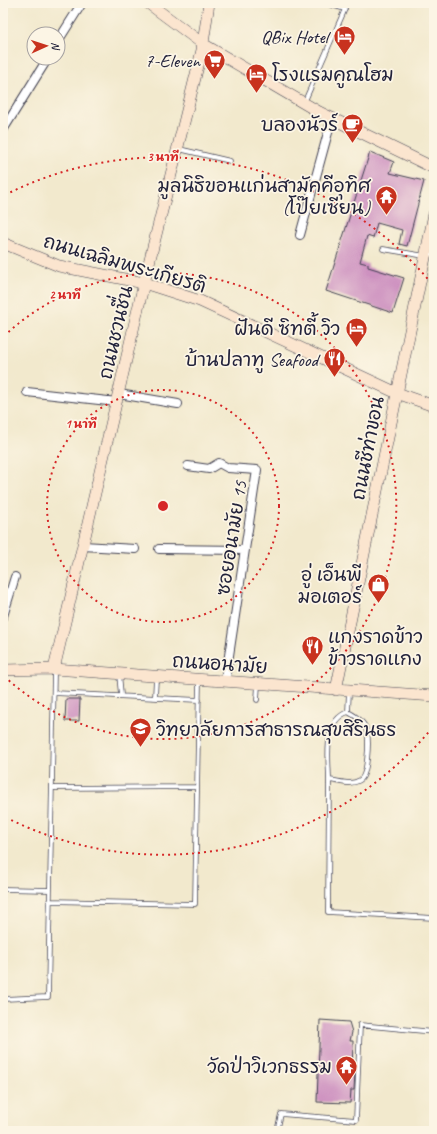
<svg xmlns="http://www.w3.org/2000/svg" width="437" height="1134" font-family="Caveat,'Playpen Sans Thai',sans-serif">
<rect width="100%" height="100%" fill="#fcf5e5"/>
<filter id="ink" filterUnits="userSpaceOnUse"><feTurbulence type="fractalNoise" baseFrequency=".025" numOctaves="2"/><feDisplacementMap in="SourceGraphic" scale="8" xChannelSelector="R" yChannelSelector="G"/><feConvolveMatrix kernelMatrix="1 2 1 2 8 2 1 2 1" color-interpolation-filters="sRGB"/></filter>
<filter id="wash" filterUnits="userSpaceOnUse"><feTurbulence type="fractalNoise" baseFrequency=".012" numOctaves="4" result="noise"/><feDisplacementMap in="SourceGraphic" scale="16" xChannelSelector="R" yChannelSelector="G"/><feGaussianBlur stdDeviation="0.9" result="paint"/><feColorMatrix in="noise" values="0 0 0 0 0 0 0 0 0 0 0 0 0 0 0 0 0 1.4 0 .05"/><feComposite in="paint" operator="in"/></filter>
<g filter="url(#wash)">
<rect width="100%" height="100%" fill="#f2e9cd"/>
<g id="blocks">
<!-- building -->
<path fill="#cd91c0" d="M370,152L394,162L390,173L424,181L407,246L399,244L402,230L377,223L373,238L367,236L360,262L368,264V267L404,278L393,313L326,291Z
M66,699H80L79,721H65Z
M320,1020L349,1022L352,1032L350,1041H353L352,1071H355L354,1090H351L350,1103L317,1102Z"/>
</g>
</g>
<g filter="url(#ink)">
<use href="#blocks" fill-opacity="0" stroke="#414051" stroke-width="1"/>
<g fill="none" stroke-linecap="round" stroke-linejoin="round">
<defs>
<path id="lane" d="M304,103L345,9L325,3
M179,149L230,161
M383,249L425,256
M426,253L434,255
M119,674L121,695
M54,693L199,700
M155,697L156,678
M257,700L258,684
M348,712C356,716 365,723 367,732C369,741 368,775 360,780C350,786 340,781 329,780C329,759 322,721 348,712Z
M348,712L349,691
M329,780L328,912L434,918
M52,788L197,787
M3,889L50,890
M49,901L195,904L199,680
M3,999L48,997L54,670
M277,1131L281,1114L356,1120L360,1025L434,1032"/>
<path id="street" d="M58,41L82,3
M3,130L48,58
M300,235L332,118
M27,392L117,402
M119,394L178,404
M188,466L209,469L219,463L228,468L257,470L225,682
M83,546L135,549
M159,549L245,550
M3,616L15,577"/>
<path id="secondary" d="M148,3L203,44L319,112L434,168
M3,243L59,266L144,283L200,301L397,393L434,406
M54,669L144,283L202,50L209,3
M3,670L54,669L434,696
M336,690L434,214"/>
</defs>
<!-- lane casing -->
<use href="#lane" stroke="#414051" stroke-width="5.5"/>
<!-- street casing -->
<use href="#street" stroke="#414051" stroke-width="10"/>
<!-- secondary casing -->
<use href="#secondary" stroke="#414051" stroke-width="12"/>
<!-- lane -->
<use href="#lane" stroke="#fff" stroke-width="4"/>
<!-- street -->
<use href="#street" stroke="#fff" stroke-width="8"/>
<!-- secondary -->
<use href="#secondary" stroke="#fbe5cf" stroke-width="11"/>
</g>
</g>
<!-- distance rings -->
<g fill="none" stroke="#d62828" stroke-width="2" stroke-dasharray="2 4">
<circle cx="163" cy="506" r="116"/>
<path d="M4 336A233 233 0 1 1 4 676"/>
<path d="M432 728A349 349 0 0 1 5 817M5 195A349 349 0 0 1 432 284"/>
</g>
<!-- icons -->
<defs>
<symbol id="hotel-pin" viewBox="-11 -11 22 30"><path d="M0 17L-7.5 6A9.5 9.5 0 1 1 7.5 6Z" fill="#c8321e" stroke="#fcf5e5"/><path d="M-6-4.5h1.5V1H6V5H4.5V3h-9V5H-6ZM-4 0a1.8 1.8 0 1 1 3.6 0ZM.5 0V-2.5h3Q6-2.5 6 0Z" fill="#fff"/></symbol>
<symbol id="supermarket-pin" viewBox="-11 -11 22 30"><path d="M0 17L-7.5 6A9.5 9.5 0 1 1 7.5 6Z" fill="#c8321e" stroke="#fcf5e5"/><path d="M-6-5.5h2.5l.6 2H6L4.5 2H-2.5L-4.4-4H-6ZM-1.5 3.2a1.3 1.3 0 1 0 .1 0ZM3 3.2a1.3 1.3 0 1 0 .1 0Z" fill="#fff"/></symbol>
<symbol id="cafe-pin" viewBox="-11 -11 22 30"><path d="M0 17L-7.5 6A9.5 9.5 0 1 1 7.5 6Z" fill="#c8321e" stroke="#fcf5e5"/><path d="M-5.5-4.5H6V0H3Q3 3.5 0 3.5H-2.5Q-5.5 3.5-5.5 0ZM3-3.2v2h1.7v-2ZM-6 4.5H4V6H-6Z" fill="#fff"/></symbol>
<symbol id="temple-pin" viewBox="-11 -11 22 30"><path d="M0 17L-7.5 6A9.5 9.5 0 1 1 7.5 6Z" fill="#c8321e" stroke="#fcf5e5"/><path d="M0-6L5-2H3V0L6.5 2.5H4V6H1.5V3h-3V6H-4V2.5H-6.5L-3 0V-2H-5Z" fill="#fff"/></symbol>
<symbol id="restaurant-pin" viewBox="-11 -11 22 30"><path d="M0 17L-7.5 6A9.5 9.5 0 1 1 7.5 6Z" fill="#c8321e" stroke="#fcf5e5"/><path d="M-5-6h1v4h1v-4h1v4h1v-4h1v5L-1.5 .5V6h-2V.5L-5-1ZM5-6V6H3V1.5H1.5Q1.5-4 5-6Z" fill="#fff"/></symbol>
<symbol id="shop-pin" viewBox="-11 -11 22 30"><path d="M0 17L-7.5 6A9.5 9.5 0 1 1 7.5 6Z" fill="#c8321e" stroke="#fcf5e5"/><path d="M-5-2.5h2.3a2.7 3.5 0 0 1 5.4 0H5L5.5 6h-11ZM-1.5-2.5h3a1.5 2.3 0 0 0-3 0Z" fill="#fff"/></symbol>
<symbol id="university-pin" viewBox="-11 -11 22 30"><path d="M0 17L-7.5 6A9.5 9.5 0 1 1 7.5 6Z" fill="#c8321e" stroke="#fcf5e5"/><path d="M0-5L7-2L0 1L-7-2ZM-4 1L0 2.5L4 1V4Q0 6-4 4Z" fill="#fff"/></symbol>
</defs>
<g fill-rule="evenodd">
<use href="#hotel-pin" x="332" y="24" width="25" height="34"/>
<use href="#supermarket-pin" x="202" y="48" width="25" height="34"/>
<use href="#hotel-pin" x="244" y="62" width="25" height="34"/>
<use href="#cafe-pin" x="340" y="112" width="25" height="34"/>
<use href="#temple-pin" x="374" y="184" width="25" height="34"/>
<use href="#hotel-pin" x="344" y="316" width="25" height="34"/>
<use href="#restaurant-pin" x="322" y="346" width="25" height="34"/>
<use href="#shop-pin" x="366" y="572" width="25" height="34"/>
<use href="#restaurant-pin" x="300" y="634" width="25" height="34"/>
<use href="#university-pin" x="128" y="716" width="25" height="34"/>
<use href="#temple-pin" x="334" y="1054" width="25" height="34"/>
</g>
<g text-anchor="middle" stroke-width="3.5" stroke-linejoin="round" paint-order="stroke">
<!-- poi labels -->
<g font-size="19" fill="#22223b" stroke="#fcf5e5" text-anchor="end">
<text x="328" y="43">QBix Hotel</text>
<text x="200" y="67">7-Eleven</text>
<text x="272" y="81" text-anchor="start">โรงแรมคูณโฮม</text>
<text x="338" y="131">บลองนัวร์</text>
<text x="370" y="192">มูลนิธิขอนแก่นสามัคคีอุทิศ<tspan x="370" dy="22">(โป๊ยเซียน)</tspan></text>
<text x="340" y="335">ฝันดี ซิทตี้ วิว</text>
<text x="318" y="366">บ้านปลาทู Seafood</text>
<text x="362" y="581">อู่ เอ็นพี<tspan x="362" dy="22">มอเตอร์</tspan></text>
<text x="328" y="643" text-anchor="start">แกงราดข้าว<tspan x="328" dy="22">ข้าวราดแกง</tspan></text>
<text x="156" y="736" text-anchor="start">วิทยาลัยการสาธารณสุขสิรินธร</text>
<text x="332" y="1073">วัดป่าวิเวกธรรม</text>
</g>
<!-- street labels -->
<g font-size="19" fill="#22223b" stroke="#fcf5e5">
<text transform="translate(125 263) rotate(16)" y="7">ถนนเฉลิมพระเกียรติ</text>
<text transform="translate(115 332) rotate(-77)" y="7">ถนนชวนชื่น</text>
<text transform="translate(367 448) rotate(-79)" y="7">ถนนชีท่าขอน</text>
<text transform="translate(231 538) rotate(-81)" y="7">ซอยอนามัย 15</text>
<text transform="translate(220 663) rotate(4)" y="7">ถนนอนามัย</text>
</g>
</g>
<circle cx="163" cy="506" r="6" fill="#d62828" stroke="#fcf5e5" stroke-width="2"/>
<g font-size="12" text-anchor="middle" font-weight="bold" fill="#d62828" stroke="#fcf5e5" stroke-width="3.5" stroke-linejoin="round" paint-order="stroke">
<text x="163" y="161">3 นาที</text>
<text x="65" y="299">2 นาที</text>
<text x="81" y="428">1 นาที</text>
</g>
<!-- margin -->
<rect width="437" height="1134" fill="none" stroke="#fcf5e5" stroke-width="16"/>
<!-- north arrow -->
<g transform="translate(46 46) rotate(87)"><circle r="19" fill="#fcf5e5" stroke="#a5a1a1"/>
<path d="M0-3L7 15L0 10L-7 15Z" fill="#c8321e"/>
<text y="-6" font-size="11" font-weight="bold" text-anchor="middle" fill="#22223b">N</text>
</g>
</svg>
